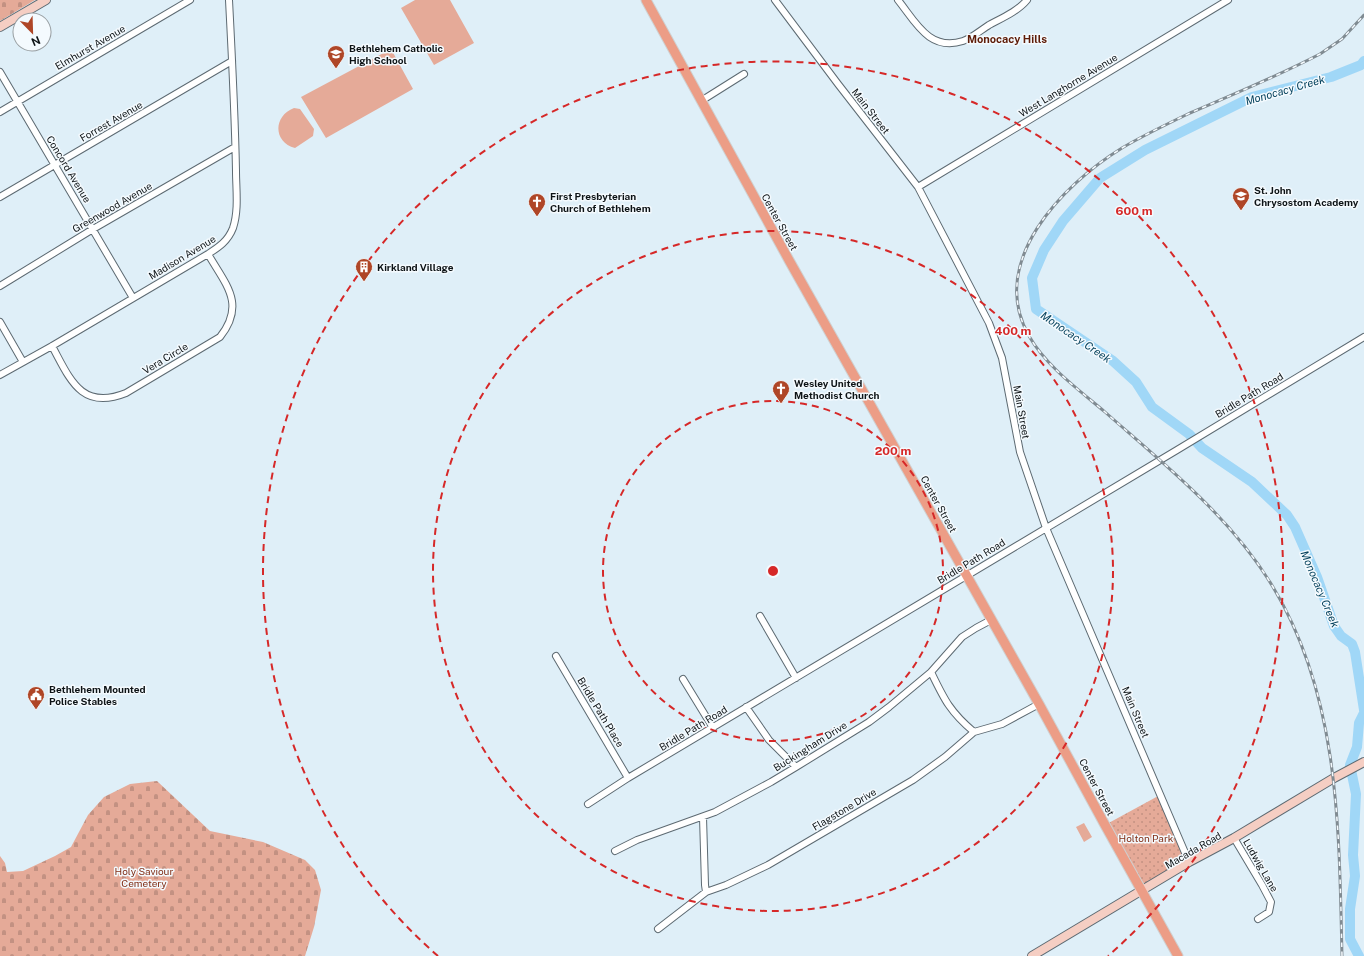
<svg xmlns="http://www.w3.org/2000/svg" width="1364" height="956" font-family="'Public Sans',sans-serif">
<defs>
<pattern id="cemetery-stones" width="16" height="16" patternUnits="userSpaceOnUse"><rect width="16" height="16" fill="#e5aa98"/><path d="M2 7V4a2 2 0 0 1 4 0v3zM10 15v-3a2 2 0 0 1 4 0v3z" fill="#c39182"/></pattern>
<pattern id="park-dots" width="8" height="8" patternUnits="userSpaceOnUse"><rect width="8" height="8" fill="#e5aa98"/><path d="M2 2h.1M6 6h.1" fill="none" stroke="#c39182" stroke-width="1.8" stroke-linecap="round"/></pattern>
</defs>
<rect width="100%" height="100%" fill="#dfeff8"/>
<!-- cemetery -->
<path fill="url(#cemetery-stones)" d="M0,0H35L0,21Z
M157,781L210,831L263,842L305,860L315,870L321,890L314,927L305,956H0V856L5,863L7,872L23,871L55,856L71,847L88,815L104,797L130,784Z"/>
<!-- park -->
<path fill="url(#park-dots)" d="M1160,795L1189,862L1142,891L1105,825Z"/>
<!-- garden -->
<path fill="#e5aa98" d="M415,0H450L474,43L434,65L401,8Z
M391,49L413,89L326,138L301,97Z
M294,108L300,109L314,129L313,136L295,148C273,142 273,116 294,108Z
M1084,823L1092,837L1084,842L1076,827Z"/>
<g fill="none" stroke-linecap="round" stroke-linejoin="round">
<!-- river -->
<path stroke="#a0d7f7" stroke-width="10" d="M1364,61L1361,65L1331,77L1252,97L1145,150L1100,178L1063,221L1044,250L1032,278L1036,309L1113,361L1136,382L1152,407L1189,434L1202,448L1252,482L1287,515L1295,527L1317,577L1334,626L1341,636L1352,644L1355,652L1364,710
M1359,956L1350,939V909L1355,876L1353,855L1356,794L1350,765L1357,747L1359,723L1364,713"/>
<defs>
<path id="street" d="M775,0L838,84L918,187L989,323L1002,358L1020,452L1046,528L1189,862
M898,0C915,21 929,52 963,41C972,38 981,30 989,25C1002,18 1018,11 1027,0
M0,72L133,298
M701,101L744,74
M0,112L190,0
M918,187L1228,0
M0,197L232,61
M0,286L93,229L235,147
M0,322L23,362
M52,346C70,379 81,411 126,393L220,337C246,304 226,285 208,254
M0,375L52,346L208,254C219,247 228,241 233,228C239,210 236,189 236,171C235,114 232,57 229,0
M760,616L796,678
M556,656L628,778
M931,672C944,699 950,712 974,732
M683,679L713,728
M746,707L769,740L796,767
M588,804L628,778L1177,450L1364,337
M703,817L705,885L706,892
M1234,838L1262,885L1271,902L1269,912L1258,919
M615,851L637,840L715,812L771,782L796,767L869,722L889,707L931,672L962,637L976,628L991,620
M658,929L706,892L726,885L768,865L913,780L945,757L974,732L1002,724L1039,704"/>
<path id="secondary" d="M0,27L46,0
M1032,956L1189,862L1234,838L1334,778L1364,762"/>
<path id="primary" d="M646,0L790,262L1039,704L1105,825L1178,956"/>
</defs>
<!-- street casing -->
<use href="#street" stroke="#5d6a72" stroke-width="8"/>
<!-- secondary casing -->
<use href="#secondary" stroke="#5d6a72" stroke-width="10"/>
<!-- primary casing -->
<use href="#primary" stroke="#cfd0d0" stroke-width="11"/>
<!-- street -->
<use href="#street" stroke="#fff" stroke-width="6"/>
<!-- secondary -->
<use href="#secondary" stroke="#f5cec3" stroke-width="8"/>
<!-- primary -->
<use href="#primary" stroke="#ec9d86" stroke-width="9"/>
<defs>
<path id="rail" d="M1342,956C1339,830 1340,698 1273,587C1231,517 1165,465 1105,412C1079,390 1046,366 1029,336C987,262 1062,185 1122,148C1144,135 1167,124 1190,113C1234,94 1278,76 1320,54L1342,39L1364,15"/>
</defs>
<!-- rail casing -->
<use href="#rail" stroke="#808b92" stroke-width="3"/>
<!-- rail -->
<use href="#rail" stroke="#f4fafe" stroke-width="1.5" stroke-dasharray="4.5" stroke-linecap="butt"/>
</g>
<!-- distance rings -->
<g fill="none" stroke="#d62828" stroke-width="2" stroke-dasharray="7 5">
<circle cx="773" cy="571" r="170"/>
<circle cx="773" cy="571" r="340"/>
<path d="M438 956A510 510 0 1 1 1108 956"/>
</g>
<!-- icons -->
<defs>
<symbol id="school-pin" viewBox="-11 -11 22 30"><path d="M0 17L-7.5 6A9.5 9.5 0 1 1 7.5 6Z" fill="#af4627" stroke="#f4fafe"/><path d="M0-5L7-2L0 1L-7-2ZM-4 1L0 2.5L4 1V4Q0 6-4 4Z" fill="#fff"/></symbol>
<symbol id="church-pin" viewBox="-11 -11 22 30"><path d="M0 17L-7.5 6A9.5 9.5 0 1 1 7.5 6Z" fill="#af4627" stroke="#f4fafe"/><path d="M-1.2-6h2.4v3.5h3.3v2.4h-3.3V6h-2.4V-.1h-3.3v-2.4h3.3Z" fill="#fff"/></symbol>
<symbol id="building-pin" viewBox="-11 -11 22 30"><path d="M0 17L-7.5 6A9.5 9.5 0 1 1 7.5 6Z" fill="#af4627" stroke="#f4fafe"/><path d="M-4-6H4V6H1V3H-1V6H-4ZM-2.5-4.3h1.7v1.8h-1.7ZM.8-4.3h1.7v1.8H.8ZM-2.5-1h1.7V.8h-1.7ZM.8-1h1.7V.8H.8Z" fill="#fff"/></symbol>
<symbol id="civic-pin" viewBox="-11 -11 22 30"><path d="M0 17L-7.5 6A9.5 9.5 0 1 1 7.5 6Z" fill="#af4627" stroke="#f4fafe"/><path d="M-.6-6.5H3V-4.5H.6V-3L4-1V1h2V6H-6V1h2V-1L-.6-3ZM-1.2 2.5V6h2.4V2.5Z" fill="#fff"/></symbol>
</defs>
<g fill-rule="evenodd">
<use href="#school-pin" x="326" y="44" width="20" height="27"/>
<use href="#school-pin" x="1231" y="186" width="20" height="27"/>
<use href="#church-pin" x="527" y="192" width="20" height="27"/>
<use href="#building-pin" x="354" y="257" width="20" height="27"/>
<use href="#church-pin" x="771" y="379" width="20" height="27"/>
<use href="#civic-pin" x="26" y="685" width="20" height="27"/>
</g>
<g text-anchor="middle" stroke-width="3" stroke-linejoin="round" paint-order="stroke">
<!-- street labels -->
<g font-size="10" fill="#0d1316" stroke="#f4fafe">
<text transform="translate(90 47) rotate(-30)" y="4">Elmhurst Avenue</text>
<text transform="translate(1068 85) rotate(-31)" y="4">West Langhorne Avenue</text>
<text transform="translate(871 111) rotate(52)" y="4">Main Street</text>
<text transform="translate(111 121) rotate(-30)" y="4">Forrest Avenue</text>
<text transform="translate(69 169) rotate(59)" y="4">Concord Avenue</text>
<text transform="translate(112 207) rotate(-30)" y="4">Greenwood Avenue</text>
<text transform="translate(780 222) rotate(61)" y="4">Center Street</text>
<text transform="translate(182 257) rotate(-31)" y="4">Madison Avenue</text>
<text transform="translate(165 358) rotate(-31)" y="4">Vera Circle</text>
<text transform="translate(1249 395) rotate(-31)" y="4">Bridle Path Road</text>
<text transform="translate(1022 412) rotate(80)" y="4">Main Street</text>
<text transform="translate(939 504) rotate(61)" y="4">Center Street</text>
<text transform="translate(971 561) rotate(-31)" y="4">Bridle Path Road</text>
<text transform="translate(601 712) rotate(59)" y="4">Bridle Path Place</text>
<text transform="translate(1136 712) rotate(67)" y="4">Main Street</text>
<text transform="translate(693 728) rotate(-31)" y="4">Bridle Path Road</text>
<text transform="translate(810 746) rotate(-32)" y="4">Buckingham Drive</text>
<text transform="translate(1097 787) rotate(62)" y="4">Center Street</text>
<text transform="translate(844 809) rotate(-31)" y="4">Flagstone Drive</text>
<text transform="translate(1193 850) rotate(-30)" y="4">Macada Road</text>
<text transform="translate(1261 865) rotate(60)" y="4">Ludwig Lane</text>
</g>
<!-- poi labels -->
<g font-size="10" font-weight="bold" fill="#0d1316" stroke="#f4fafe" text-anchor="start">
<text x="349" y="52">Bethlehem Catholic<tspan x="349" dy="12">High School</tspan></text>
<text x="1254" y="194">St. John<tspan x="1254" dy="12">Chrysostom Academy</tspan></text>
<text x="550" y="200">First Presbyterian<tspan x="550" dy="12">Church of Bethlehem</tspan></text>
<text x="377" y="271">Kirkland Village</text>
<text x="794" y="387">Wesley United<tspan x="794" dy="12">Methodist Church</tspan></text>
<text x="49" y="693">Bethlehem Mounted<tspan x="49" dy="12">Police Stables</tspan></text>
</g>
<!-- park labels -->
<g font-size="10" fill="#812e15" stroke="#f4fafe">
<text x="1146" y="842">Holton Park</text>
<text x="144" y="875">Holy Saviour<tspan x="144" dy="12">Cemetery</tspan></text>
</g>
<!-- neighbourhood labels -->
<g font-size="11" font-weight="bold" fill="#5e1c08" stroke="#f4fafe">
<text x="1007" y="43">Monocacy Hills</text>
</g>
<!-- water labels -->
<g font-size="11" font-style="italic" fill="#023f5a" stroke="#f4fafe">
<text transform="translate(1285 90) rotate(-16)" y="4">Monocacy Creek</text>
<text transform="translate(1076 337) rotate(34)" y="4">Monocacy Creek</text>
<text transform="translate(1320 589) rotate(67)" y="4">Monocacy Creek</text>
</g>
</g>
<circle cx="773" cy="571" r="6" fill="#d62828" stroke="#f4fafe" stroke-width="2"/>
<g font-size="12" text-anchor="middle" font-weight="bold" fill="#d62828" stroke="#f4fafe" stroke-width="3" stroke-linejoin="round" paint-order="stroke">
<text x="1134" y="215">600 m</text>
<text x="1013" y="335">400 m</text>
<text x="893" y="455">200 m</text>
</g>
<!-- north arrow -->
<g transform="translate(32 32) rotate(157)"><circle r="19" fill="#f4fafe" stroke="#989ea1"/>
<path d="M0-3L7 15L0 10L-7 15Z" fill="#af4627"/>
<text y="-6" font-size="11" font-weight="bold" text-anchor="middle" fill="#0d1316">N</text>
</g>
</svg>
